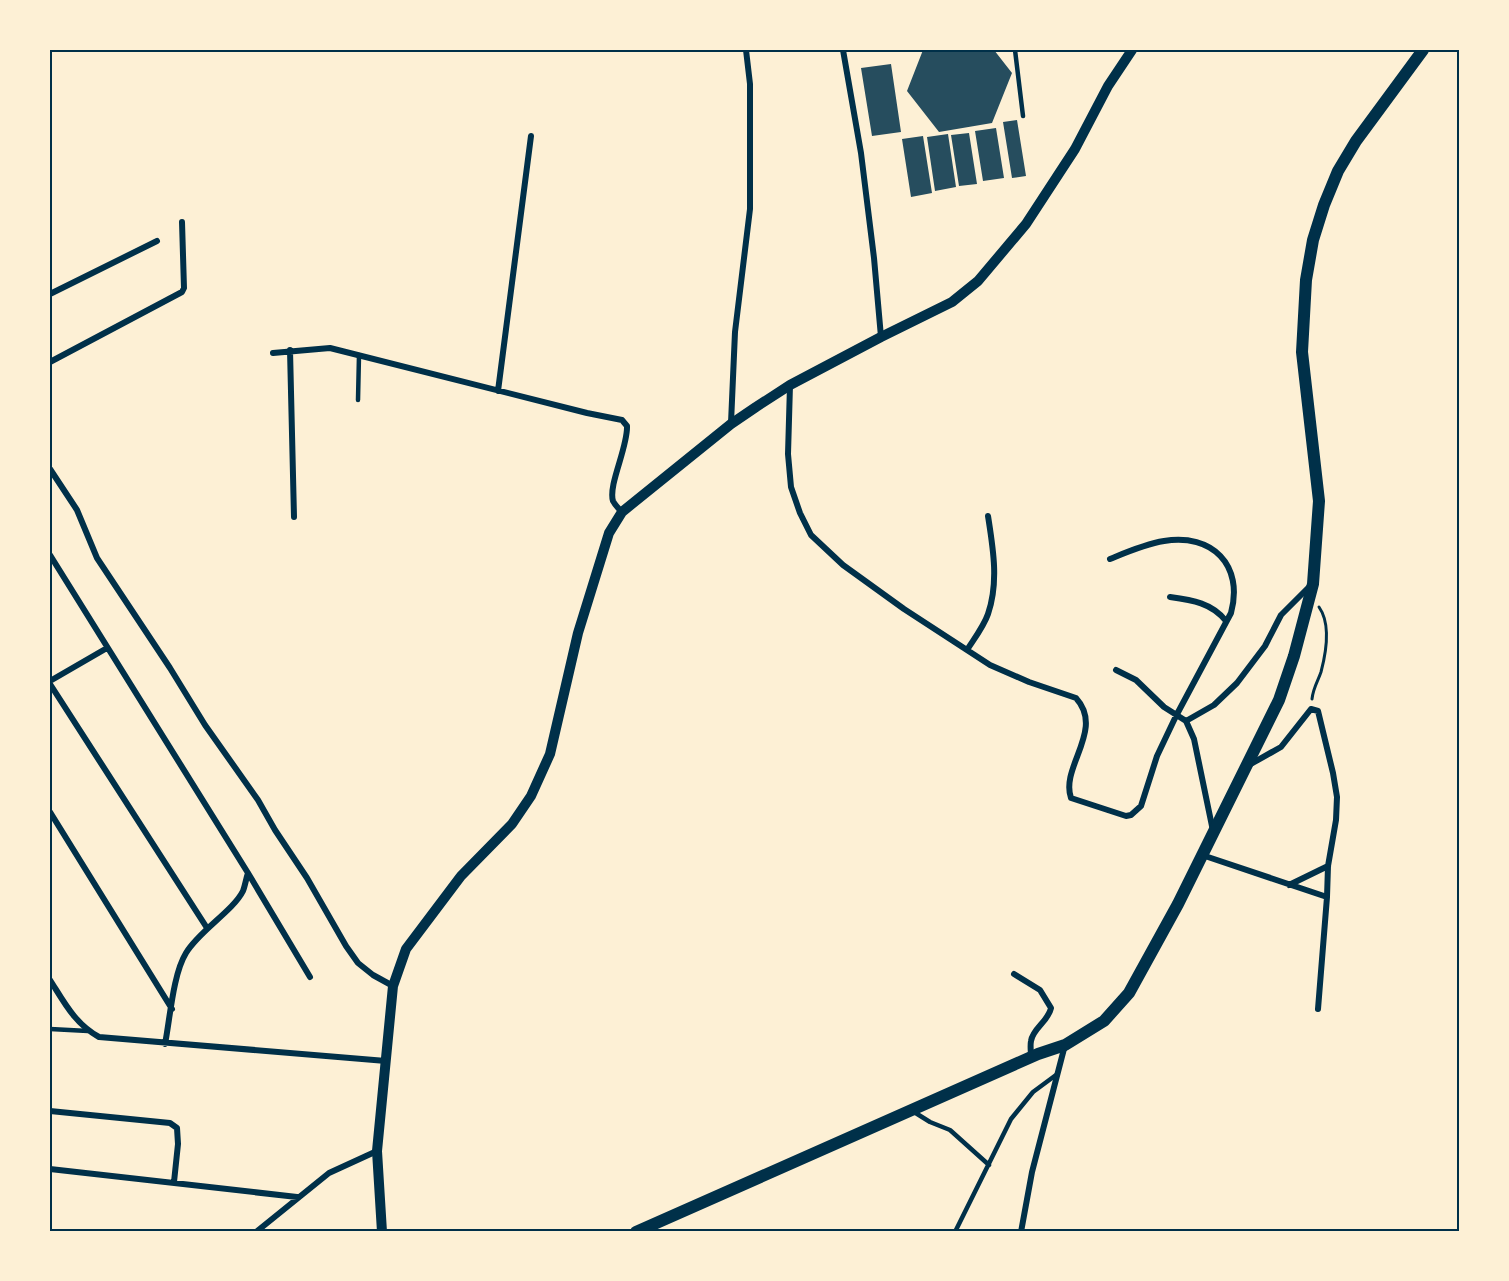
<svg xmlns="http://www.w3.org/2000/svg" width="1509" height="1281" font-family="'Noto Sans',sans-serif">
<rect width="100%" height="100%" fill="#fdf0d5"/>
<!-- building -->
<path fill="#264d5e" d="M923,50H994L1012,73L992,123L939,132L907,91Z
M891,64L901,132L872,136L861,68Z
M1017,120L1026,176L1012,178L1003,122Z
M996,128L1004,178L983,181L975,131Z
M969,133L977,184L959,186L951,135Z
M948,134L956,187L935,191L927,137Z
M923,136L932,193L911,197L902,139Z"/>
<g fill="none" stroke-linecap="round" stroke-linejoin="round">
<!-- path -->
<path stroke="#003049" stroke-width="3" d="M1312,699C1313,688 1318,681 1321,672C1326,653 1331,624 1319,607"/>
<!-- service -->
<path stroke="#003049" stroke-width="4.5" d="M1015,50L1023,116
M358,400L359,355
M50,1029L88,1031
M914,1112L930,1122L950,1130L989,1165
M955,1232L1011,1119L1033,1092L1056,1075"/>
<!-- minor -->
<path stroke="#003049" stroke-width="6" d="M843,50L861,153L874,258L881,337
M50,294L157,241
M290,350L294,517
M273,353L330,348L587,413L622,420L627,426C628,447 608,485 613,501C615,505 619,509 622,512
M50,362L182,292L184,288L182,222
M790,385L788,454L791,487L800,513L811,535L843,565L904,609L990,665L1029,682L1076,698C1105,730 1060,767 1071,798L1126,816L1131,815L1141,806L1157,756L1176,716L1231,613C1244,565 1212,533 1164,541C1145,544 1127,552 1110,559
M498,391L531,136
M731,423L735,332L750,209V84L746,50
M50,469L77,510L97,558L170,668L205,725L258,800L275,830L307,878L346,946L358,963L373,975L393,986
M50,555L248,873L310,977
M1170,597C1192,600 1212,603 1226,621
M967,650C974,639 984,626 988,614C999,582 993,548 988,516
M1116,670L1136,680L1164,707L1186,721L1194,739L1213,831
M50,681L107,648
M50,684L207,928
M1186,721L1214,705L1237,683L1265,646L1281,615L1309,587
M1249,765L1281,747L1311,709L1318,711L1333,773L1337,797L1336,820L1328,866L1327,897
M50,812L172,1009
M1202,855L1327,897L1318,1009
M1289,885L1328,866
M1014,974L1040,990L1051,1008C1048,1022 1033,1028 1031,1041C1030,1046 1031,1052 1031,1056
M50,980C64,1002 75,1024 99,1037L386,1061
M165,1044C170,1019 173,974 186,953C199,931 233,911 243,891C245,886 246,879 248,873
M50,1111L170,1123L177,1128L178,1144L174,1182
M50,1169L297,1197
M256,1232L329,1173L377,1151
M1021,1232L1032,1172L1065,1045"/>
<!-- tertiary -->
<path stroke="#003049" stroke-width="10" d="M382,1232L377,1151L393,986L406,949L461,876L512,824L531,796L550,754L578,633L609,533L622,512L731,424L756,407L790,385L881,337L952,302L978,281L1026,224L1075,149L1108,86L1132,50"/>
<!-- secondary -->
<path stroke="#003049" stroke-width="12" d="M636,1232L1038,1054L1065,1045L1104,1021L1129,993L1178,904L1279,700L1294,656L1313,584L1319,501L1302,352L1306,280L1313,240L1324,205L1338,171L1356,141L1423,50"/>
</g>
<!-- border -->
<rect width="1509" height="1281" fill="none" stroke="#fdf0d5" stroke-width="102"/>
<rect x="51" y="51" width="1407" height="1179" fill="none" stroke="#003049" stroke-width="2"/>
</svg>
